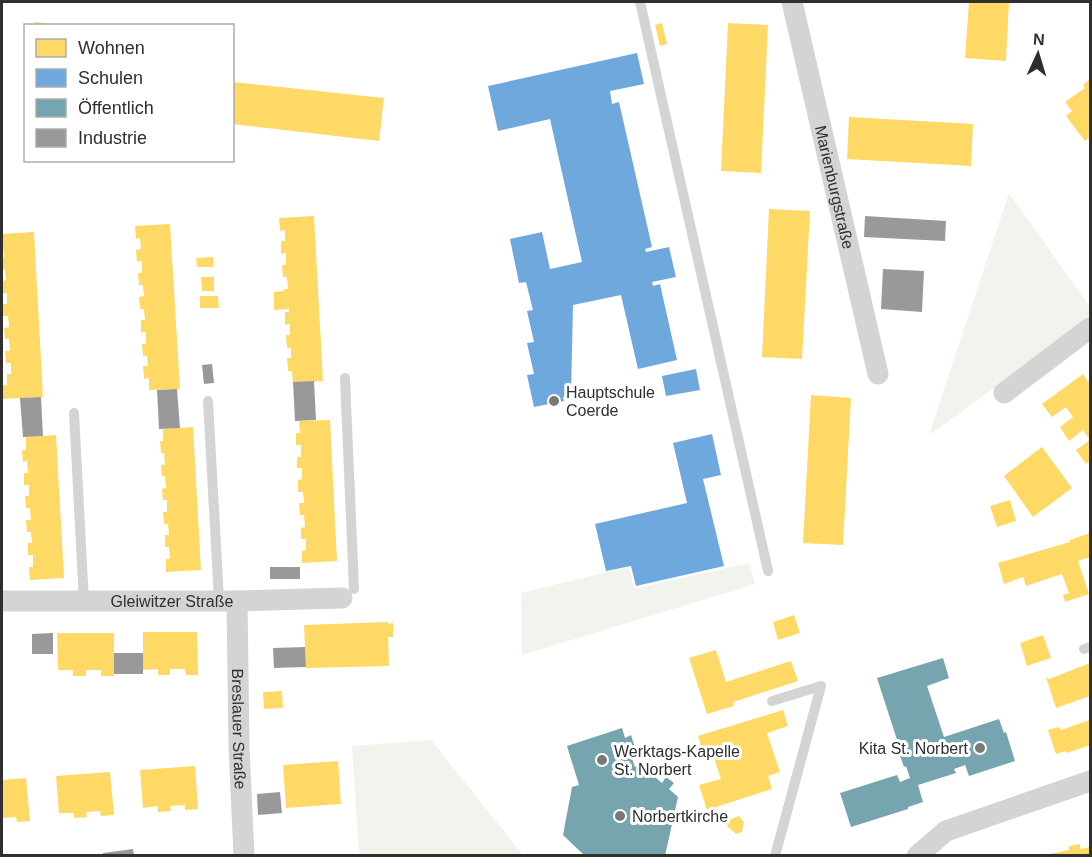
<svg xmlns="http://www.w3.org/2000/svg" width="1092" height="857" font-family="Helvetica,sans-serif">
<rect width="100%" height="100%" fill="#fff"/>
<!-- green -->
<path fill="#f0f4ed" d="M1009,193L1090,307V319L929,435Z
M749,563L755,584L522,655L521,593L629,567L634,589Z
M431,740L523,855H359L352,746Z"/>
<!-- homes -->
<path fill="#ffd966" d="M969,2H1009L1006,61L965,58Z
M34,22L55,24V26H34Z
M662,23L667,44L660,46L655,25Z
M728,23L768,25L761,173L721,171Z
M1090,79V137L1085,141L1066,116L1072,111L1065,102L1085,88L1083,85Z
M232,82L384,98L379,141L232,124Z
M849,117L973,124L971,166L847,159Z
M769,209L810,211L802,359L762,357Z
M314,216L323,381L293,383L292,371H288L287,358H291V348H287L286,335H290V324L285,325V312H289V309L274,310V292L284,291L283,289H288L287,277H283L282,265H286V253L281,254V241H285V230L280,231L279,218Z
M170,224L180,389L149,390V378L144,379L143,366H148L147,356H143L142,344H146V332H141V320H145L144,309H140L139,297L144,296L143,285H139L138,273H142V261L137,262L136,250L141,249L140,238L136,239L135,226Z
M34,232L43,397L2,399V385H7V374H11V363H6L5,351H10L9,339H5L4,328L9,327L8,316H3V304H7V293H2V281L6,280L5,269L2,270V257H4L2,234Z
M213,257L214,267H197L196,258Z
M201,277H214V291H202Z
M200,296H218L219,308H200Z
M1083,374L1089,383L1090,381V460L1086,464L1076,450L1090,440L1083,430L1069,441L1060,427L1073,417L1066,407L1052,417L1042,404Z
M811,395L851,398L843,545L803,543Z
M330,420L337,561L302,563V551L306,550V539H301V528L305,527L304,515H300L299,503H304L303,492H298V480L302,479V468H297V457H301V445H296V433H300L299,421Z
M193,427L201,570L166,572V559H170L169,547H165V535H169L168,524H164L163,512H167V500H163L162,489L166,488L165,476H162L161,465H165L164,453H161L160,441H163V429Z
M56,435L64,578L30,580L29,567H33V555H28V543H32L31,532H27L26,520H31L30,508H26L25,496H29V485H24V473H28L27,461L23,462L22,450H26V437Z
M1042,447L1072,488L1033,517L1004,476Z
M1010,500L1016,521L997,527L990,506Z
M1090,533V557L1078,561L1089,594L1065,602L1063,595L1069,593L1062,574L1026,586L1023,577L1004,584L998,563L1070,542V540Z
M794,615L800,633L778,640L773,622Z
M388,622V624L393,623V637H388L389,666L306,668L304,625Z
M143,632H197L198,675H186L185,669H170V675H158V669L143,670Z
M57,633H114V676H101V670H86V676H73V670H58Z
M1043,635L1051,658L1027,666L1020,643Z
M716,650L726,682L791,661L798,681L733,702L734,706L707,714L689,658Z
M1090,663V696L1056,708L1046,677L1049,679Z
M282,691L283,708L264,709L263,692Z
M783,710L788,726L767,733L780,772L768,776L772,789L707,810L699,785L721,779L712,752L704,754L698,736Z
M1090,720V745L1067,753L1066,751L1056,754L1048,730L1059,727L1061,730Z
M338,761L341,804L286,808L283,765Z
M195,766L198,809L185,810V805L170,806L171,811L158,812V806L143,808L140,770Z
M110,772L114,815L101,816L100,811L86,812L87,817L74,818V813H59L56,776Z
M26,778L30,821L17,822L16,817L2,818V780Z
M739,816L744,822L742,832L736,834L727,826L729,820Z
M1080,844V849L1090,847V855H1045L1069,850V846Z"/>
<!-- schools -->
<path fill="#6fa8dc" d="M637,53L644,84L610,91L612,104L619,102L652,247L645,249L646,252L669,247L676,277L652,282L653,286L660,284L677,360L638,369L621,295L573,305L571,396L563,397L564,401L534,407L527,375L534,374L527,343L534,342L527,311L533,310L526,282L519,283L510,239L542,232L550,269L582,262L550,119L498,131L488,86Z
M696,369L700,390L666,396L662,376Z
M712,434L721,475L703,479L724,566L636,586L631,566L606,571L595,524L687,503L673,443Z"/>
<!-- public -->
<path fill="#76a5af" d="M943,658L949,678L927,686L944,737L999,719L1004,733L1006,732L1015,761L969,776L965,765L954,769L956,773L918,785L923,802L908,807V809L851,827L840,793L897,775L900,782L910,778L906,766L904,767L899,753L901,752L877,678Z
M622,728L625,738L631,735L636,751L630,753L635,767L641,765L662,783L666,777L674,783L669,789L678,797L665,856H585L563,835L572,787L579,785L567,746Z"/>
<!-- industry -->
<path fill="#999" d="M865,216L946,221L945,241L864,237Z
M883,269L924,271L922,312L881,309Z
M212,364L214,383L204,384L202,365Z
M314,381L316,420L295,421L293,382Z
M177,389L180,428L159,429L157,390Z
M41,397L43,436L23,437L20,398Z
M270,567H300V579H270Z
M53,633V654H32V634Z
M305,647L306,667L274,668L273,648Z
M114,653H143V674H114Z
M280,792L282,813L258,815L257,794Z
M133,849L134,855H103V853Z"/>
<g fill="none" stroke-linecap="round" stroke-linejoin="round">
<!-- lane -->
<path stroke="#d4d4d4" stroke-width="10" d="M640,2L768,571
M345,378L354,589
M208,401L219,600
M74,413L84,601
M1084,649L1090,647
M772,701L821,686L775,856"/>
<!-- street -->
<g stroke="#d4d4d4" stroke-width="21">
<path id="s1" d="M792,2L878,374"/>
<path d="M1004,393L1090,328"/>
<path id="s2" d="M2,601H237L342,598"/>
<path id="s3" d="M237,601L239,747L244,856"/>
<path d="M917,856L946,831L1090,781"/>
</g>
</g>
<!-- markers -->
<g fill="#787878" stroke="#fff" stroke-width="2">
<circle cx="554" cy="401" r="6"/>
<circle cx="980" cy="748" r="6"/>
<circle cx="602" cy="760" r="6"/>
<circle cx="620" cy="816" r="6"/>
</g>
<g text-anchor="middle" stroke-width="6" stroke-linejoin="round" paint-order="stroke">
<!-- street labels -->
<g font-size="16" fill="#2f2f2f" stroke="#fff">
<text dy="6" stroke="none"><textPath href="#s1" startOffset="190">Marienburgstraße</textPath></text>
<text dy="6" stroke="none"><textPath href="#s2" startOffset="170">Gleiwitzer Straße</textPath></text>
<text dy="6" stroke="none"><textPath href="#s3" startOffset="128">Breslauer Straße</textPath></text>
</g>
<!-- poi labels -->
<g font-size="16" fill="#2f2f2f" stroke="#fff" text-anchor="start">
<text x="566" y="398">Hauptschule<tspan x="566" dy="18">Coerde</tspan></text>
<text x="968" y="754" text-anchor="end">Kita St. Norbert</text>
<text x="614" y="757">Werktags-Kapelle<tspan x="614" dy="18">St. Norbert</tspan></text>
<text x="632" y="822">Norbertkirche</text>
</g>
</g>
<!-- border -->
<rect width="1092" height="857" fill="none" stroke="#2f2f2f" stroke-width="6"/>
<!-- legend -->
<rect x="24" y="24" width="210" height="138" fill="#ffffff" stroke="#acacac" stroke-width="1.5"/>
<rect x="36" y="39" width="30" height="18" fill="#ffd966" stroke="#acacac" stroke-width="1.5"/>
<text x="78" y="54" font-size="18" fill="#2f2f2f">Wohnen</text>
<rect x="36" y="69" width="30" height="18" fill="#6fa8dc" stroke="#acacac" stroke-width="1.5"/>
<text x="78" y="84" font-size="18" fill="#2f2f2f">Schulen</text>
<rect x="36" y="99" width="30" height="18" fill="#76a5af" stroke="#acacac" stroke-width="1.5"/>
<text x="78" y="114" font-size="18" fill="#2f2f2f">Öffentlich</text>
<rect x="36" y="129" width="30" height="18" fill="#999999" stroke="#acacac" stroke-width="1.5"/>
<text x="78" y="144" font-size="18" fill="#2f2f2f">Industrie</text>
<!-- north arrow -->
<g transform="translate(1038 54) rotate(4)" stroke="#ffffff" stroke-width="4.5" paint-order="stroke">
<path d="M0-4.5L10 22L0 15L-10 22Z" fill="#2f2f2f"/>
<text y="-9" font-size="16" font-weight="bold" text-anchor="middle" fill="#2f2f2f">N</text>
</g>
</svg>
